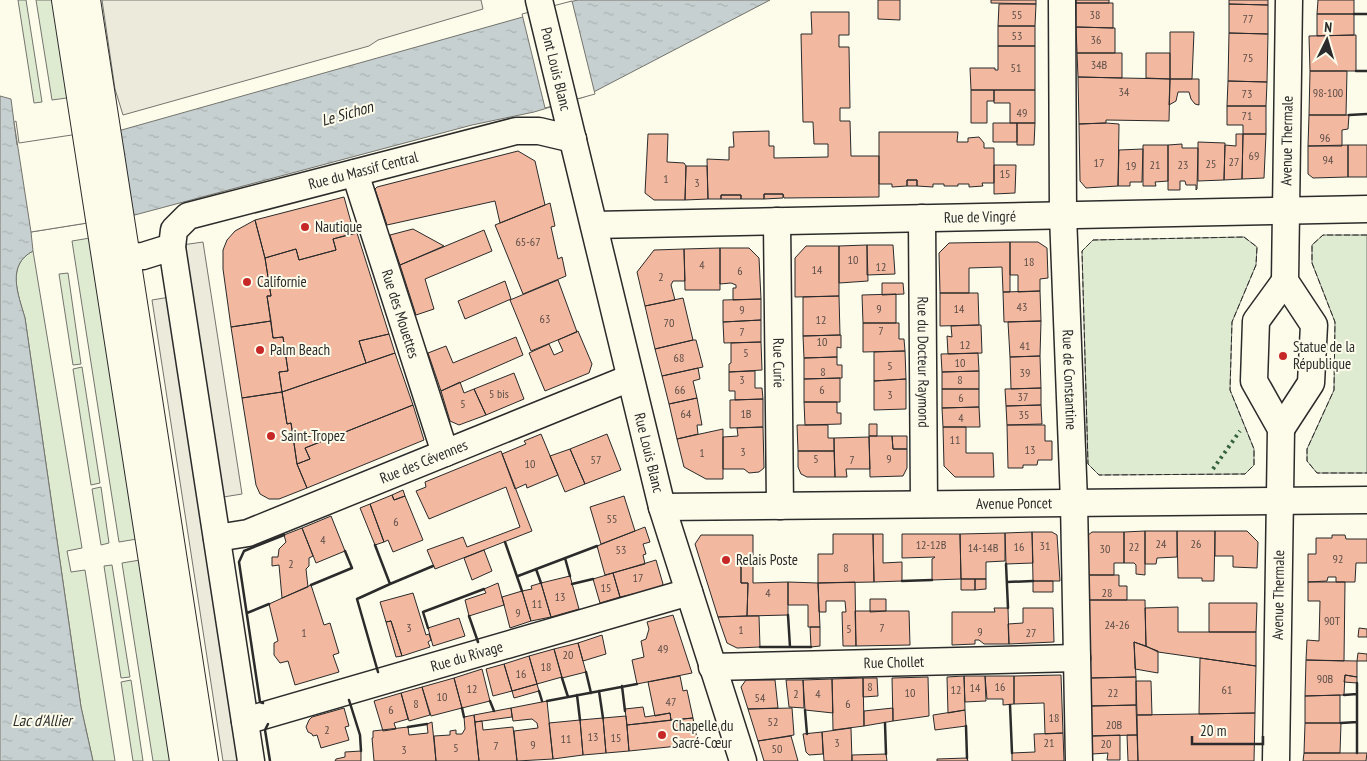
<svg xmlns="http://www.w3.org/2000/svg" width="1367" height="761" font-family="'PT Sans Narrow',sans-serif">
<defs>
<pattern id="water-ripples" width="26" height="14" patternUnits="userSpaceOnUse" patternTransform="scale(1.25)"><rect width="26" height="14" fill="#c7d0d0"/><path d="M2 4q2-2 4 0t4 0M15 11q2-2 4 0t4 0" fill="none" stroke="#abb3b3"/></pattern>
</defs>
<rect width="100%" height="100%" fill="#fdfbea"/>
<!-- green -->
<path fill="#deebd1" stroke="#74746e" d="M18,0H26L42,102L34,103Z
M36,0H59L74,97L52,100Z
M1323,235H1367V473H1317L1307,461V449L1334,390L1335,322L1312,263V245Z
M96,237L143,538L119,542L72,241Z
M1244,237L1257,247L1256,265L1232,322L1230,390L1254,449V465L1245,474L1099,475L1088,464L1082,251L1093,240Z
M33,251L82,548L67,551L71,572L85,570L115,761H93L81,707L25,318C18,294 6,265 33,251Z
M68,273L81,364L73,365L59,274Z
M82,367L100,483L91,485L73,369Z
M101,487L109,543L101,545L92,489Z
M146,559L178,761H153L122,563Z
M112,565L130,677L121,678L104,566Z
M131,680L143,761H133L121,682Z"/>
<!-- parking -->
<path fill="#eceadb" stroke="#74746e" d="M102,0H481L483,9L378,40L369,46L123,115L115,89Z
M203,242L242,494L211,499L251,761H223L152,300L170,297L182,245Z"/>
<!-- water -->
<path fill="url(#water-ripples)" stroke="#74746e" d="M578,0H770L584,97L534,112L472,125L131,216L31,232L33,251C6,265 18,294 25,318L81,707L93,761H0V96L11,99L17,145L118,131L569,4V2Z"/>
<!-- pier -->
<path fill="#fdfbea" stroke="#74746e" d="M572,1L595,94L545,108L522,14Z
M16,121L19,143L118,128L131,216L31,232L14,122Z"/>
<!-- building -->
<path fill="#f2b8a0" stroke="#2b2b2b" d="M878,0H900V20L878,19Z
M991,0H1036V4L991,3Z
M1076,0H1109V3H1076Z
M1229,0H1268V5L1229,4Z
M1318,0H1354V14H1317Z
M1076,3H1113V28L1076,27Z
M999,4H1036L1035,26H998Z
M1229,4L1268,5V34L1229,33Z
M811,12H849V35H839V47H849L850,108H840V121H850L851,156H879V197L784,198L783,194H764V199H741V195H721V199H708L707,159L729,160V147H734L733,132L769,131V146H774V158L828,157V144H814L813,122H803L801,34H812Z
M1317,14H1354V35L1317,36Z
M998,26H1035V46H998Z
M1076,27L1115,28V53H1077Z
M1170,32H1194L1192,79H1170Z
M1229,33L1268,34L1267,82L1228,81Z
M1356,35V71H1310L1309,36Z
M998,46H1035V90H971L970,68H995V70H998Z
M1077,53H1122V78L1078,77Z
M1146,53H1170V79L1146,78Z
M1310,71H1347L1346,115H1309Z
M1078,77L1170,79L1169,121L1106,120V123L1079,124Z
M1170,79H1199V105L1195,104L1191,99L1189,92H1178L1176,101L1169,105Z
M1228,81L1267,82L1266,106H1227Z
M971,90H994V101H987V123H971Z
M994,90H1035V123H1010V103H994Z
M1227,106H1266V134H1243V125H1227Z
M1309,115H1349L1348,129L1342,130V146H1308Z
M993,123H1017V142H993Z
M1017,123H1035L1034,145H1017Z
M1106,123L1119,124L1118,186L1086,188L1080,181L1079,124Z
M879,132H958L957,142H968V138L979,137L984,143V148H994V183H982L983,186L969,187V184H958V186H944V184H933V187L917,186V180H907V186L892,187V184H879Z
M648,134H668L667,162L684,163L686,166L685,200H654L645,193Z
M1236,134H1243L1242,179L1224,180L1225,145L1236,146Z
M1243,134H1266L1264,178L1242,179Z
M1198,142L1225,143L1224,180L1198,181Z
M1182,144V148H1198L1197,189L1196,190V185H1186L1185,181H1180V190H1168V145Z
M1143,145H1168V181L1155,182L1156,186H1143Z
M1348,145V177L1313,178L1308,174V146Z
M1348,145H1367V177H1348Z
M1143,149L1142,182H1130V186H1118L1119,150Z
M518,151L535,161L545,205L500,223L495,201L387,225L375,189L377,187Z
M994,165H1016L1015,193L994,194Z
M686,166H707L708,199L685,200Z
M907,180H917V186H907Z
M764,194H783V198L764,199Z
M721,195H741V199H721Z
M344,197L354,233L333,239L336,250L299,260L296,249L265,258L255,220Z
M550,203L555,226L551,227L558,259L562,257L566,276L523,294L495,225Z
M255,220L265,258L271,296H267L271,321L231,327L223,269V250L227,240L235,231Z
M413,229L444,246L400,265L390,235Z
M484,230L492,251L425,279L434,309L416,315L400,265Z
M357,233L389,334L359,341L366,363L282,392L279,372L288,371L283,337L273,338L267,296H271L265,258L296,249L299,260L336,250L333,239Z
M1010,242H1038L1047,248L1048,278L1040,279V291L1018,292V275H1010Z
M1010,242V292H1003L1002,267L969,268V293H940L939,253L949,243Z
M867,245L868,281L839,283V246Z
M867,245H893L895,274L867,275Z
M806,246H839V296L795,297V258Z
M720,248H749L759,258L761,299L733,300V288H736V285L731,283L720,284Z
M720,248V290H685L684,249Z
M684,249L685,281H673L671,285L675,300L645,306L637,272L654,250Z
M558,280L577,332L531,351L510,300Z
M505,281L511,299L465,319L458,301Z
M882,283H903L904,294L882,295Z
M1040,291L1041,321L1004,322L1003,292Z
M940,293H978L979,325L940,326Z
M896,294V323H863L862,295Z
M839,296L840,335L803,336V297Z
M683,298L693,340L655,349L645,306Z
M761,299V320L723,322V300Z
M761,320V342L724,343L723,322Z
M271,321L273,338L283,337L288,371L279,372L282,392L242,398L231,327Z
M1041,321L1040,356L1010,357L1008,322Z
M863,323H899V339H904L905,351L863,352Z
M979,325H981L982,353L948,354L947,336L952,337L951,326Z
M578,331L592,364L589,373L545,391L529,353L549,344L554,355L563,351L558,340Z
M389,334L395,353L366,363L359,341Z
M840,335H841V348L837,347V357L804,358L803,336Z
M516,337L523,355L441,391L428,353L446,346L453,363Z
M693,340H696L703,367L662,376L655,349Z
M761,342L762,370L729,372V364L731,363V343Z
M905,351L906,379L874,381V352Z
M395,353L413,405L305,448L310,459L297,464L291,423L287,424L282,392Z
M978,353L979,371L942,372L941,354Z
M1040,356L1041,388L1011,389L1010,357Z
M837,357V365H842V378L804,379V358Z
M698,368L700,379L693,381L697,398L669,404L662,376Z
M755,371V388H762L763,399L735,400V391H729V372Z
M979,371V389H942V372Z
M514,373L524,399L486,415L474,389Z
M840,378V402H804V379Z
M906,379V409L874,410V381Z
M460,382L464,393L474,389L486,415L459,425L450,421L441,391Z
M1041,388V405L1006,406L1005,389Z
M942,389H979V407L942,408Z
M282,392L287,424L291,423L297,464L307,488L279,499H269L260,494L256,485L242,398Z
M697,398L702,425H697L698,434L677,439L669,404Z
M763,399V427L730,428V400Z
M804,402H837V413H841V424L805,425Z
M413,405L424,440L307,488L297,464L310,459L305,448Z
M1041,405L1042,424L1007,425L1006,406Z
M979,407L980,427H943L942,408Z
M869,424H877V436H869Z
M797,425H828V438H834V451H798Z
M1007,425H1045V441H1052V460H1038L1037,465H1023V468H1008Z
M763,427L764,468L759,472L749,473L744,469H723V437L738,436L737,428Z
M943,427H966V453H993L994,477H955L944,466Z
M723,429V479H706L684,467L677,439Z
M541,434L558,475L527,488L526,484L515,489L502,454L526,444L524,441Z
M607,434L621,470L585,484L570,449Z
M869,436H892L893,449H907V468L903,476L870,477Z
M892,436H907V449H893Z
M869,437L870,469H846L847,477H835L834,438Z
M570,449L585,484L565,492L550,456Z
M501,451L532,531L435,569L427,550L463,537L467,547L520,527L506,487L429,519L416,491L426,487L425,482Z
M798,451H834L835,477H807L801,474L798,467Z
M403,490L405,496L394,500L392,495Z
M392,495L394,500L405,496L423,540L393,552L388,540L384,542L370,504Z
M624,496L635,531L601,544L590,507Z
M370,504L384,542L375,545L360,508Z
M331,516L345,551L316,563L302,528Z
M645,527L650,542L643,544L646,554L643,555L645,564L605,575L597,546Z
M302,528L313,556L309,558V566L306,569L308,587L282,598L279,565L272,566V557H278L279,549L286,542L284,535Z
M1145,531H1177V557L1157,558L1156,564H1145Z
M1145,531V575L1136,574V565L1134,563H1124V532Z
M1177,531H1215L1214,581H1202V578H1178Z
M1215,531H1247L1258,542L1257,568L1233,567V556H1215Z
M1032,532L1033,563L1006,564L1005,533Z
M1032,532H1052L1057,535L1060,581H1033Z
M1092,532H1124V563H1114V575H1088L1087,536Z
M1005,533V561L986,562V579H961L960,534Z
M833,534H873L874,582L818,583V554H833Z
M873,534H883V563L902,562V581L874,582Z
M902,534H960L961,579L932,580V559L935,557L902,558Z
M701,535H753V557H741V583H748L747,616L718,617L695,544Z
M1332,535H1345L1346,539H1367V563H1356L1355,582H1336V577H1328L1327,581L1308,582V554H1316V538H1332Z
M484,550L492,571L472,580L464,558Z
M741,557H753V583L788,582V615L747,616L748,583H741Z
M656,560L663,584L662,586L644,591L645,594L633,597V594L620,597L613,573Z
M613,573L620,597L600,603L593,579Z
M1088,575H1119V586H1127V600H1088Z
M570,576L579,609L551,617L541,583Z
M961,579H975V590H961Z
M975,579H986V589L975,590Z
M1033,581H1053V592H1033Z
M788,582L818,583L820,627H808V605H788Z
M855,582L856,646H843L842,612H846L845,601H826V612H819L818,583Z
M1308,582H1345L1344,661L1306,660L1307,640L1319,641L1320,601H1308Z
M498,583L504,605L469,616L465,600L486,593L484,589Z
M541,583L551,617L531,621L522,591L532,589L531,586Z
M311,585L324,625L330,623L339,653L333,655L339,672L295,685L288,661L280,663L274,655V643L278,641L269,604Z
M522,591L531,621L510,628L502,597Z
M413,593L426,635L429,634L431,640L428,642L430,647L402,656L391,621L386,622L380,602Z
M870,599H886V611L870,612Z
M1088,600H1145L1146,646L1134,642L1136,677L1090,678Z
M1209,603H1257L1256,632H1209Z
M1178,607V632H1256V666L1158,652L1146,646L1145,608Z
M994,608H1008L1009,644H984L979,640H975V644L952,645V612H995Z
M1023,608H1053L1054,642L1009,644L1008,624L1023,623Z
M855,611H909L910,645L856,646Z
M673,615L692,673L637,684L632,660L644,657L641,641L646,639L649,629L647,622Z
M747,616H759L760,647L737,648L727,643L718,617Z
M459,618L465,636L433,646L428,628Z
M391,621L402,656L396,657L386,622Z
M810,627H820V646L811,647Z
M1359,628L1367,629V637H1358Z
M602,635L606,654L583,661L578,643Z
M1134,642L1158,651V673L1135,669Z
M578,643L586,672L562,678L554,649Z
M554,649L562,677L537,684L529,656Z
M1358,653L1367,654V661H1357Z
M529,656L537,684L512,691L504,664Z
M1200,658L1256,666L1255,713L1199,714Z
M1306,660L1357,661V677L1345,675L1344,695L1305,696Z
M504,664L512,691L493,696L486,669Z
M482,669L490,701L462,708L454,678Z
M1061,675L1063,733L1045,734L1044,703L1014,704V676Z
M1345,675L1357,677V683L1344,682Z
M680,676L683,691L687,690L693,718L671,720L670,713L655,716L648,682Z
M964,676L965,710L948,713L947,677Z
M964,676H985L986,701L965,702Z
M985,676H1014V704L1003,705V699H987Z
M928,677L929,716L893,721L892,678Z
M1136,677V705L1091,706L1090,678Z
M454,678L462,708L431,716L422,687Z
M863,678L864,726L833,730L832,679Z
M863,678H877L878,696L863,697Z
M832,679L833,713L805,710L803,680Z
M746,680H775L778,708L748,709L741,687Z
M786,680H803L804,708L789,707Z
M1136,681H1151L1152,715H1137Z
M537,684L539,691L514,698L512,691Z
M422,687L430,715L409,721L401,693Z
M401,693L408,719L394,723L396,729L383,731L374,701Z
M1340,695V723H1305V696Z
M547,701L553,759L517,761L514,731L538,728L537,723L532,719L513,721L511,708Z
M1136,705L1137,735L1092,736L1091,706Z
M643,707L645,717L670,713L671,720L627,725L625,709Z
M344,708L349,726L345,727L349,740L321,748L317,735L313,736L312,734L308,732L306,727L309,720L312,717Z
M511,708L512,717L475,722L474,715Z
M792,708L794,735L758,741L748,709Z
M893,708V721L864,726V711Z
M965,710L966,726L935,730L933,715Z
M1255,713L1254,761H1138L1137,715Z
M474,715L479,761H436L434,736L450,735V731L456,730V734H462L465,729L464,717Z
M626,716L629,751L606,753L603,718Z
M603,718L606,753L583,755L580,720Z
M693,718L698,744L629,751L627,725Z
M580,720L583,755L553,759L549,723Z
M482,721L483,730L513,727L517,761H479L475,722Z
M432,722L436,761H374L372,738H373V731L408,727L409,735L428,733L427,724Z
M1305,723H1341L1340,753H1304Z
M851,728L852,761H824L822,732Z
M822,732L823,754L809,755L806,752L803,734Z
M1063,733L1064,761H1012V753L1035,752L1034,734Z
M1120,735V760H1107L1108,753L1092,754V736Z
M1127,735H1137L1138,761H1128Z
M791,736L798,761H764L758,741Z
M361,751V761H335L336,759L345,757V752Z
M1304,753H1367L1366,761H1303Z
M886,754L887,761H852V755Z
M967,758L968,761H937V759Z"/>
<g fill="none" stroke-linecap="round" stroke-linejoin="round">
<defs>
<g id="minor">
<path id="s1" d="M539,0L662,507L743,761"/>
<path id="s2" d="M1062,0L1063,215L1074,502L1079,761"/>
<path id="s3" d="M355,173L445,453"/>
<path id="s4" d="M922,218L924,504"/>
<path id="s5" d="M777,221L780,506"/>
<path id="s6" d="M594,225L1367,209"/>
<path d="M126,257L143,256L172,247"/>
<path id="s7" d="M1281,429L1311,383L1314,325L1285,281L1289,0"/>
<path id="s8" d="M662,507L1367,500"/>
<path id="s9" d="M217,538L248,533L630,378"/>
<path id="s10" d="M712,667L1077,658"/>
<path id="s11" d="M245,721L689,592"/>
<path id="s12" d="M251,761L172,247L174,230L188,216L516,131H539L573,139"/>
<path id="s13" d="M1276,761L1281,429L1254,381L1256,321L1285,281"/>
</g>
<path id="major" d="M66,0L184,761
M86,0L204,761"/>
</defs>
<!-- minor casing -->
<use href="#minor" stroke="#2b2b2b" stroke-width="29"/>
<!-- major casing -->
<use href="#major" stroke="#2b2b2b" stroke-width="30"/>
<!-- minor -->
<use href="#minor" stroke="#fdfbea" stroke-width="26"/>
<!-- major -->
<use href="#major" stroke="#fdfbea" stroke-width="28"/>
<!-- hedge -->
<path stroke="#34623c" stroke-width="4" stroke-dasharray="2.5 4" stroke-linecap="butt" d="M1213,469L1240,431"/>
<!-- fence -->
<path stroke="#2b2b2b" stroke-width="1" stroke-dasharray="6 2.5" stroke-linecap="butt" d="M1367,235H1323L1312,245V263L1335,322L1334,390L1307,449V461L1317,473H1367
M1244,237L1257,247L1256,265L1232,322L1230,390L1254,449V465L1245,474L1099,475L1088,464L1082,251L1093,240Z"/>
<!-- wall -->
<path stroke="#2b2b2b" stroke-width="2.5" d="M1354,14H1367
M1356,71H1367
M1349,115L1367,114
M505,542L522,591
M375,545L390,584L357,599L378,672
M565,558L570,576
M1006,564L1008,608
M536,569L541,583
M518,576L597,546
M902,581L932,580
M1007,582L1033,581
M390,584L433,566
M572,584L593,579
M311,585L352,568L345,551
M247,613L269,604
M788,615L790,647
M469,616L478,642
M428,628L423,612L484,589
M760,647H811
M586,672L591,693
M562,678L568,697
M622,686L625,711
M539,691L542,701
M599,691L603,718
M577,695L580,720
M1344,695L1357,694
M349,700L360,735L361,751
M490,701L494,711
M547,701L637,684
M263,703L260,702L239,562L244,551L284,535
M1010,705L1012,753
M462,708L464,717
M805,710L807,734
M885,723L886,754
M1341,723L1357,722
M268,724L265,730L270,761
M966,726L967,758
M408,727L427,724
M1357,753V683"/>
</g>
<!-- markers -->
<g fill="#c62828" stroke="#fdfbea" stroke-width="2">
<circle cx="305" cy="227" r="5"/>
<circle cx="247" cy="282" r="5"/>
<circle cx="260" cy="350" r="5"/>
<circle cx="1283" cy="356" r="5"/>
<circle cx="271" cy="436" r="5"/>
<circle cx="726" cy="560" r="5"/>
<circle cx="662" cy="735" r="5"/>
</g>
<g text-anchor="middle" stroke-width="4" stroke-linejoin="round" paint-order="stroke">
<!-- number labels -->
<g font-size="12" fill="#5d4e48">
<text x="1017" y="19">55</text>
<text x="1095" y="19">38</text>
<text x="1248" y="23">77</text>
<text x="1017" y="40">53</text>
<text x="1096" y="44">36</text>
<text x="1248" y="62">75</text>
<text x="1099" y="69">34B</text>
<text x="1016" y="72">51</text>
<text x="1124" y="96">34</text>
<text x="1328" y="97">98-100</text>
<text x="1247" y="98">73</text>
<text x="1022" y="117">49</text>
<text x="1247" y="120">71</text>
<text x="1325" y="142">96</text>
<text x="1254" y="160">69</text>
<text x="1328" y="164">94</text>
<text x="1234" y="166">27</text>
<text x="1099" y="167">17</text>
<text x="1211" y="168">25</text>
<text x="1155" y="169">21</text>
<text x="1183" y="169">23</text>
<text x="1131" y="170">19</text>
<text x="1005" y="178">15</text>
<text x="666" y="183">1</text>
<text x="697" y="187">3</text>
<text x="528" y="246">65-67</text>
<text x="853" y="264">10</text>
<text x="1029" y="266">18</text>
<text x="702" y="269">4</text>
<text x="881" y="271">12</text>
<text x="817" y="274">14</text>
<text x="740" y="275">6</text>
<text x="661" y="281">2</text>
<text x="1022" y="311">43</text>
<text x="879" y="313">9</text>
<text x="959" y="313">14</text>
<text x="742" y="314">9</text>
<text x="545" y="323">63</text>
<text x="821" y="324">12</text>
<text x="669" y="327">70</text>
<text x="881" y="335">7</text>
<text x="742" y="336">7</text>
<text x="822" y="346">10</text>
<text x="965" y="349">12</text>
<text x="1025" y="350">41</text>
<text x="746" y="357">5</text>
<text x="679" y="362">68</text>
<text x="960" y="367">10</text>
<text x="890" y="370">5</text>
<text x="823" y="376">8</text>
<text x="1025" y="377">39</text>
<text x="742" y="384">3</text>
<text x="960" y="384">8</text>
<text x="680" y="394">66</text>
<text x="822" y="394">6</text>
<text x="499" y="398">5 bis</text>
<text x="890" y="399">3</text>
<text x="1023" y="401">37</text>
<text x="961" y="402">6</text>
<text x="463" y="408">5</text>
<text x="686" y="418">64</text>
<text x="746" y="418">1B</text>
<text x="1024" y="419">35</text>
<text x="961" y="422">4</text>
<text x="955" y="444">11</text>
<text x="1030" y="454">13</text>
<text x="743" y="456">3</text>
<text x="702" y="457">1</text>
<text x="816" y="463">5</text>
<text x="889" y="463">9</text>
<text x="596" y="464">57</text>
<text x="852" y="464">7</text>
<text x="530" y="468">10</text>
<text x="612" y="523">55</text>
<text x="396" y="526">6</text>
<text x="323" y="544">4</text>
<text x="1161" y="548">24</text>
<text x="1196" y="548">26</text>
<text x="931" y="549">12-12B</text>
<text x="1045" y="550">31</text>
<text x="1019" y="551">16</text>
<text x="1134" y="551">22</text>
<text x="983" y="552">14-14B</text>
<text x="1105" y="553">30</text>
<text x="621" y="554">53</text>
<text x="1338" y="563">92</text>
<text x="291" y="568">2</text>
<text x="846" y="572">8</text>
<text x="638" y="582">17</text>
<text x="606" y="592">15</text>
<text x="768" y="597">4</text>
<text x="1107" y="597">28</text>
<text x="560" y="601">13</text>
<text x="537" y="608">11</text>
<text x="518" y="617">9</text>
<text x="1332" y="625">90T</text>
<text x="1117" y="629">24-26</text>
<text x="409" y="632">3</text>
<text x="882" y="632">7</text>
<text x="849" y="633">5</text>
<text x="741" y="634">1</text>
<text x="980" y="636">9</text>
<text x="304" y="637">1</text>
<text x="1031" y="637">27</text>
<text x="663" y="653">49</text>
<text x="568" y="659">20</text>
<text x="546" y="671">18</text>
<text x="521" y="678">16</text>
<text x="1325" y="683">90B</text>
<text x="870" y="691">8</text>
<text x="1000" y="691">16</text>
<text x="975" y="692">14</text>
<text x="472" y="693">12</text>
<text x="956" y="694">12</text>
<text x="1227" y="694">61</text>
<text x="910" y="697">10</text>
<text x="1113" y="697">22</text>
<text x="796" y="698">2</text>
<text x="818" y="698">4</text>
<text x="442" y="701">10</text>
<text x="760" y="702">54</text>
<text x="671" y="706">47</text>
<text x="416" y="708">8</text>
<text x="848" y="708">6</text>
<text x="391" y="714">6</text>
<text x="1054" y="722">18</text>
<text x="773" y="726">52</text>
<text x="1114" y="729">20B</text>
<text x="327" y="734">2</text>
<text x="593" y="741">13</text>
<text x="616" y="742">15</text>
<text x="566" y="743">11</text>
<text x="837" y="747">3</text>
<text x="1049" y="747">21</text>
<text x="1106" y="748">20</text>
<text x="533" y="749">9</text>
<text x="496" y="750">7</text>
<text x="456" y="752">5</text>
<text x="777" y="753">50</text>
<text x="404" y="754">3</text>
</g>
<!-- street labels -->
<g font-size="15" fill="#2b2b2b" stroke="#fdfbea">
<text dy="5" stroke="none"><textPath href="#s1" startOffset="71">Pont Louis Blanc</textPath></text>
<text dy="5" stroke="none"><textPath href="#s7" startOffset="306">Avenue Thermale</textPath></text>
<text dy="5" stroke="none"><textPath href="#s12" startOffset="738">Rue du Massif Central</textPath></text>
<text dy="5" stroke="none"><textPath href="#s6" startOffset="386">Rue de Vingré</textPath></text>
<text dy="5" stroke="none"><textPath href="#s3" startOffset="148">Rue des Mouettes</textPath></text>
<text dy="5" stroke="none"><textPath href="#s4" startOffset="144">Rue du Docteur Raymond</textPath></text>
<text dy="5" stroke="none"><textPath href="#s5" startOffset="142">Rue Curie</textPath></text>
<text dy="5" stroke="none"><textPath href="#s2" startOffset="380">Rue de Constantine</textPath></text>
<text dy="5" stroke="none"><textPath href="#s1" startOffset="466">Rue Louis Blanc</textPath></text>
<text dy="5" stroke="none"><textPath href="#s9" startOffset="221">Rue des Cévennes</textPath></text>
<text dy="5" stroke="none"><textPath href="#s8" startOffset="352">Avenue Poncet</textPath></text>
<text dy="5" stroke="none"><textPath href="#s13" startOffset="166">Avenue Thermale</textPath></text>
<text dy="5" stroke="none"><textPath href="#s11" startOffset="231">Rue du Rivage</textPath></text>
<text dy="5" stroke="none"><textPath href="#s10" startOffset="182">Rue Chollet</textPath></text>
</g>
<!-- poi labels -->
<g font-size="15" fill="#2b2b2b" stroke="#fdfbea" text-anchor="start">
<text x="315" y="232">Nautique</text>
<text x="257" y="287">Californie</text>
<text x="1293" y="352">Statue de la<tspan x="1293" dy="17">République</tspan></text>
<text x="270" y="355">Palm Beach</text>
<text x="281" y="441">Saint-Tropez</text>
<text x="736" y="565">Relais Poste</text>
<text x="672" y="731">Chapelle du<tspan x="672" dy="17">Sacré-Cœur</tspan></text>
</g>
<!-- water labels -->
<g font-size="16" font-style="italic" fill="#2b2b2b" stroke="#fdfbea">
<text transform="translate(347 113) rotate(-16)" y="6">Le Sichon</text>
<text x="42" y="726">Lac d'Allier</text>
</g>
</g>
<!-- north arrow -->
<g transform="translate(1327 40) rotate(5)" stroke="#fdfbea" stroke-width="4" paint-order="stroke">
<path d="M0-4L9 19L0 12L-9 19Z" fill="#2b2b2b"/>
<text y="-8" font-size="14" font-weight="bold" text-anchor="middle" fill="#2b2b2b">N</text>
</g>
<!-- scale -->
<path d="M1192 736v8h71v-8" fill="none" stroke="#2b2b2b" stroke-width="2.5"/>
<text x="1200" y="736" font-size="15" fill="#2b2b2b" stroke="#fdfbea" stroke-width="4" paint-order="stroke">20 m</text>
</svg>
